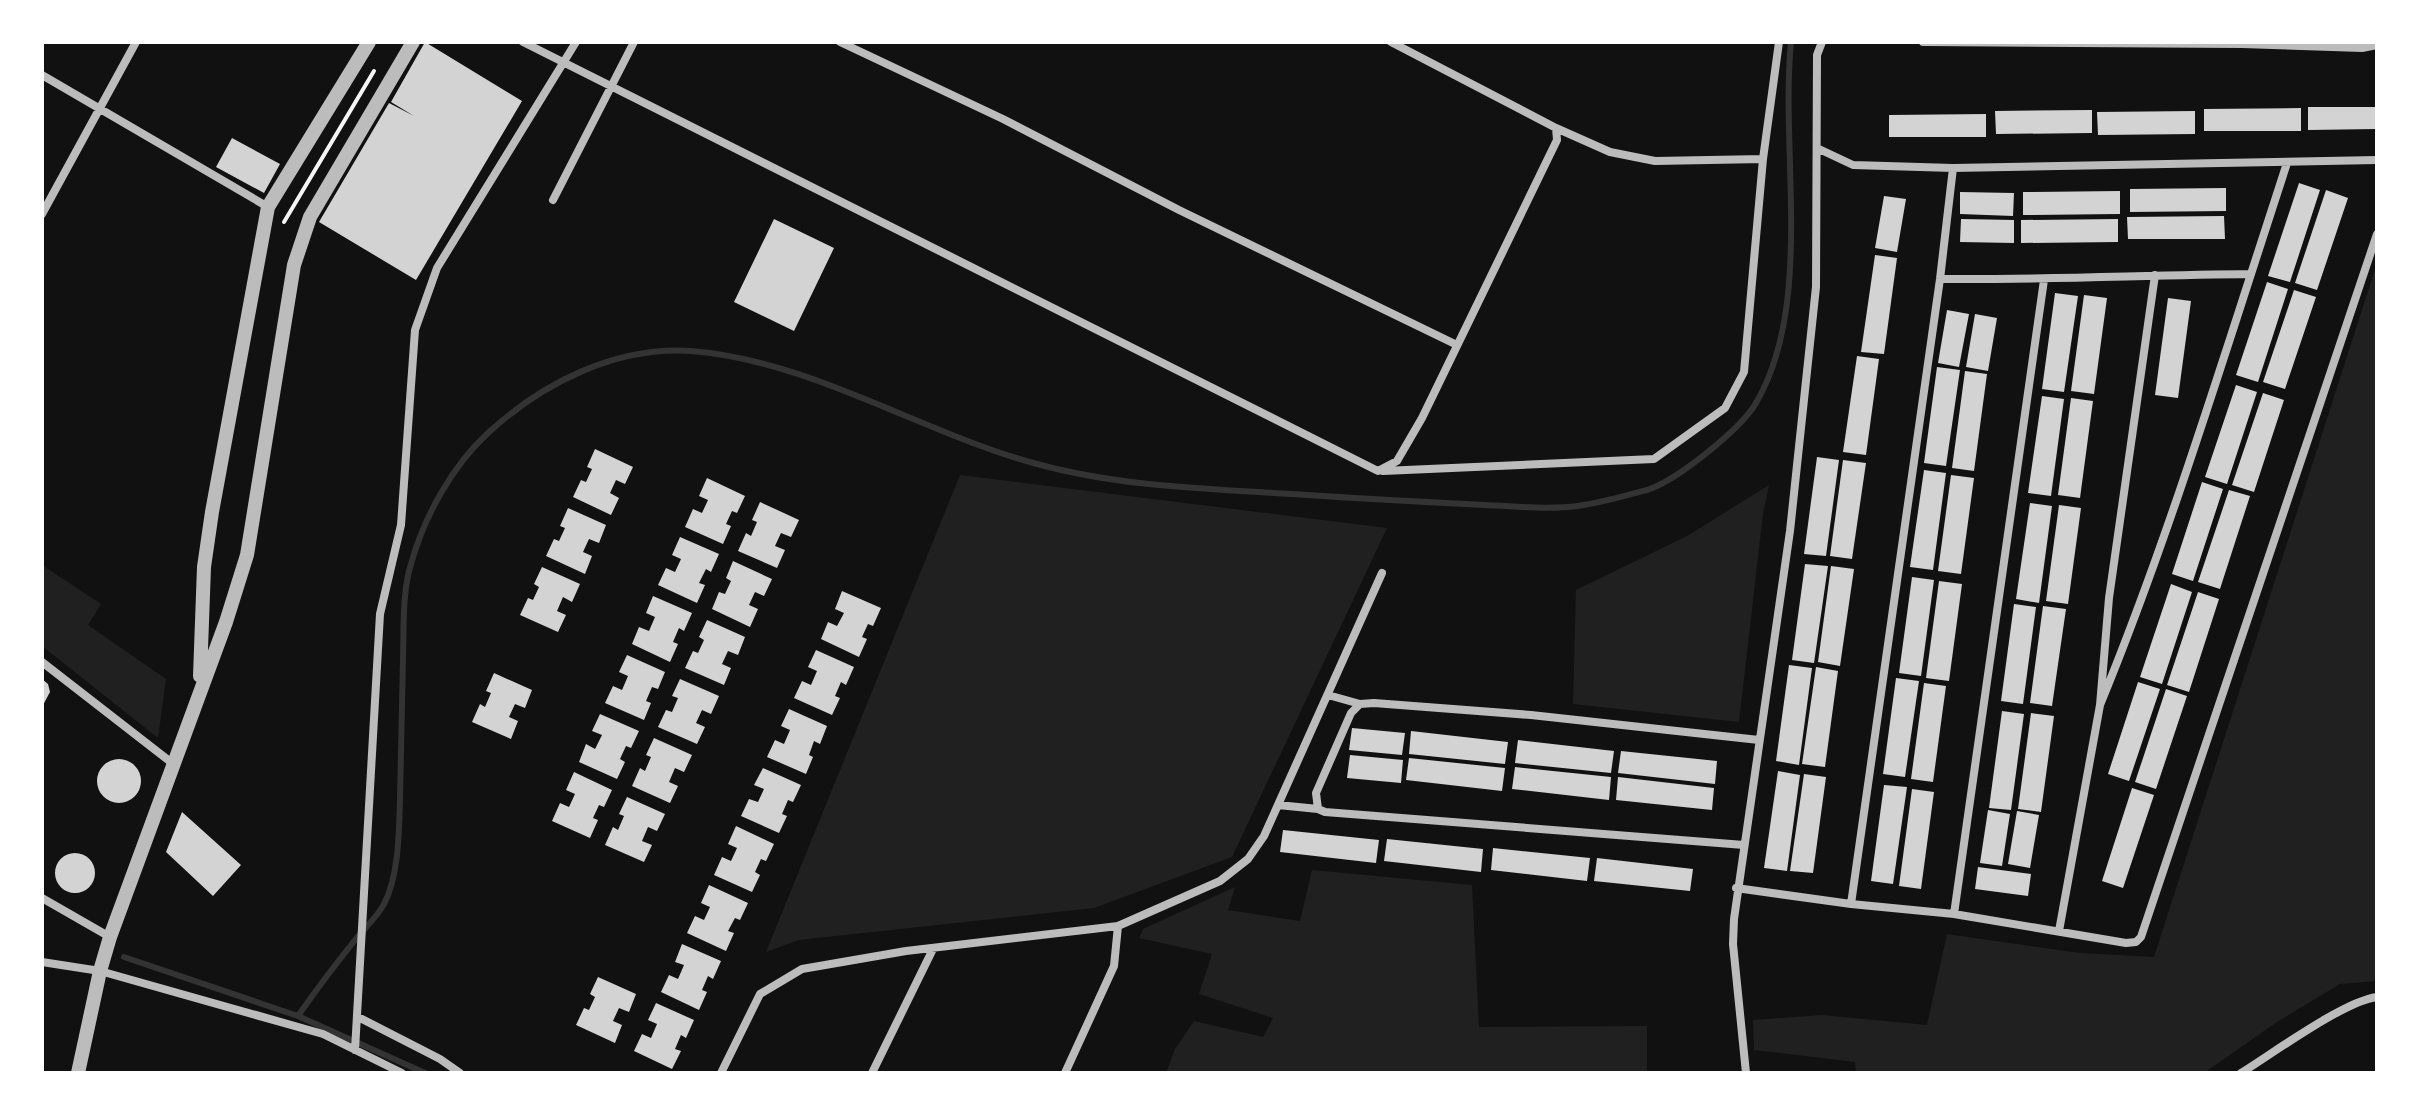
<svg xmlns="http://www.w3.org/2000/svg" width="2419" height="1115" font-family="Rubik,sans-serif">
<rect width="100%" height="100%" fill="#111"/>
<!-- green -->
<path fill="#202020" d="M2377,263V981L2340,984L2277,1022L2204,1073H1856L1855,1062L1754,1050L1753,1020L1822,1015L1927,1025L1947,934L2080,953L2154,957Z
M960,475L1387,528L1232,857L1094,908L799,940L766,952Z
M1769,485L1763,514L1739,722L1573,704L1576,590L1687,536Z
M42,565L101,604L88,625L166,679L158,738L42,646Z
M1312,870L1472,885L1479,1027L1647,1026V1073H1166L1175,1049L1194,1021L1263,1037L1273,1018L1199,994L1212,954L1139,938L1143,929L1235,887L1228,910L1300,921Z"/>
<g fill="none" stroke-linecap="round" stroke-linejoin="round">
<!-- stream -->
<path stroke="#333" stroke-width="6" d="M124,957L298,1016L425,1073
M298,1016C316,990 335,965 355,940C364,929 378,916 384,904C399,876 399,830 400,799C401,752 402,705 403,658C404,627 402,593 411,564C424,517 452,466 488,433C542,383 616,346 691,351C810,360 922,433 1037,464C1125,488 1217,489 1307,495C1366,499 1425,502 1484,505C1515,506 1547,510 1578,506C1600,503 1625,496 1647,490C1676,481 1741,429 1756,403C1814,304 1780,152 1791,42"/>
</g>
<!-- building -->
<path fill="#d3d3d3" d="M425,42L522,101L416,280L319,222L389,103L414,116L391,102Z
M2308,107H2377V129L2308,130Z
M2301,108V131H2204V109Z
M2092,110V133L1996,134L1995,111Z
M2195,111V134L2098,135L2097,112Z
M1986,114V137H1889V115Z
M232,138L280,164L264,193L216,167Z
M2299,183L2320,190L2290,282L2268,276Z
M2226,188V211L2130,212V189Z
M2326,190L2348,198L2317,290L2295,283Z
M2120,191V214L2023,215V192Z
M1960,192L2014,193L2013,216L1960,214Z
M1884,196L1906,199L1897,252L1875,248Z
M2224,216L2225,239H2128L2127,217Z
M774,219L834,248L794,331L734,302Z
M1961,219L2014,220V243L1960,242Z
M2118,219V242L2021,243V220Z
M1875,255L1897,258L1884,354L1861,352Z
M2267,282L2288,289L2258,382L2236,375Z
M2294,290L2316,297L2285,389L2263,382Z
M2055,293L2078,296L2064,392L2042,389Z
M2084,295L2107,298L2094,394L2071,391Z
M2168,298L2191,301L2178,398L2155,395Z
M1947,310L1969,314L1959,367L1938,363Z
M1975,314L1997,318L1988,371L1966,367Z
M1857,356L1879,359L1866,455L1843,452Z
M1937,367L1960,370L1946,466L1924,463Z
M1965,371L1987,374L1974,471L1952,468Z
M2236,385L2257,392L2227,484L2205,477Z
M2263,393L2284,400L2254,492L2232,485Z
M2042,396L2064,399L2051,496L2028,493Z
M2071,398L2093,401L2080,498L2058,495Z
M595,449L633,467L625,484L616,480L610,493L619,498L611,515L573,497L581,480L586,482L592,469L587,467Z
M1817,457L1839,460L1826,556L1804,554Z
M1843,460L1866,463L1852,559L1830,556Z
M1924,470L1946,473L1933,570L1910,567Z
M1951,475L1974,478L1961,574L1938,571Z
M707,478L745,496L737,513L732,511L726,524L731,526L723,544L685,527L693,509L702,513L708,500L699,496Z
M2202,482L2223,489L2193,581L2172,574Z
M2229,490L2250,496L2220,589L2198,582Z
M760,502L799,520L791,537L781,533L775,546L785,550L777,568L738,551L746,533L751,536L757,522L752,520Z
M2030,503L2052,506L2039,603L2016,599Z
M2059,505L2081,508L2068,604L2046,601Z
M568,508L606,525L599,543L589,539L583,552L592,556L585,574L546,556L554,539L559,541L565,528L560,526Z
M680,537L719,554L711,572L706,569L699,583L705,585L697,603L658,585L666,568L675,572L681,559L672,555Z
M733,561L772,579L764,596L755,592L749,605L758,609L750,627L712,609L719,592L725,594L731,581L726,578Z
M1805,564L1828,566L1814,663L1792,660Z
M1831,566L1854,569L1840,666L1818,662Z
M542,567L580,584L572,602L563,597L557,611L566,615L558,632L520,615L528,598L533,600L539,587L534,584Z
M1912,577L1934,580L1921,676L1899,673Z
M1939,581L1962,584L1949,681L1926,678Z
M2171,584L2192,592L2162,684L2140,677Z
M842,591L881,608L873,626L868,624L862,637L867,639L859,657L821,639L828,622L837,626L844,613L835,609Z
M2198,592L2219,599L2189,692L2167,685Z
M653,596L692,613L684,631L679,628L673,642L678,644L670,662L632,644L639,627L649,631L655,617L646,613Z
M2014,604L2036,607L2023,704L2001,701Z
M2043,606L2066,609L2052,706L2030,703Z
M707,620L745,637L738,655L728,651L722,664L731,668L724,685L685,668L693,651L698,653L704,640L699,637Z
M816,650L854,667L846,685L841,682L835,696L840,698L832,715L794,698L802,681L811,685L817,671L808,667Z
M627,655L665,672L658,689L652,687L646,701L651,703L644,720L605,703L613,686L622,690L628,676L619,672Z
M1789,665L1812,668L1799,765L1776,761Z
M1816,667L1838,671L1825,767L1802,764Z
M494,673L532,690L525,708L515,704L509,717L518,721L511,739L472,722L480,704L485,707L491,693L486,691Z
M1896,678L1919,681L1905,777L1883,774Z
M42,679L48,684L50,692L42,707Z
M680,679L719,696L711,714L702,710L696,723L705,727L697,744L658,727L666,710L672,712L678,698L672,696Z
M2138,682L2160,689L2129,781L2108,774Z
M1924,683L1946,686L1933,782L1911,779Z
M2166,689L2187,696L2156,789L2135,782Z
M789,709L827,726L820,744L814,741L809,755L813,757L806,774L767,757L775,740L784,744L790,730L781,726Z
M2002,711L2024,714L2011,810L1989,808Z
M2031,713L2054,716L2041,812L2018,809Z
M600,714L639,731L631,748L626,746L620,759L625,762L617,779L579,762L586,744L595,749L602,735L592,731Z
M1352,728L1405,733L1402,755L1349,750Z
M1411,731L1508,742L1505,764L1409,754Z
M654,738L692,755L684,772L675,768L669,782L678,786L670,803L632,786L640,768L645,771L651,757L646,755Z
M1518,740L1614,751L1611,773L1515,763Z
M1621,751L1717,761L1715,784L1618,773Z
M1350,755L1403,760L1401,783L1347,778Z
M1409,758L1505,768L1502,791L1406,780Z
M97 781a22 22 0 1 1 44 0a22 22 0 1 1-44 0Z
M1515,767L1611,777L1609,800L1512,789Z
M763,768L801,785L793,802L788,800L782,814L787,816L779,833L741,816L749,799L758,802L764,789L754,785Z
M1778,771L1800,775L1787,871L1764,868Z
M574,772L612,790L604,807L599,805L593,818L598,820L590,838L552,821L560,803L569,807L575,794L566,790Z
M1804,774L1826,777L1813,873L1790,871Z
M1618,777L1714,788L1712,810L1616,800Z
M1884,785L1907,787L1893,884L1871,881Z
M2132,788L2154,795L2123,888L2102,881Z
M1912,789L1934,792L1921,889L1899,886Z
M627,797L665,814L657,831L648,827L642,841L652,845L644,862L605,845L613,827L618,830L624,816L619,814Z
M1988,810L2010,814L2002,866L1980,863Z
M2017,811L2039,815L2030,868L2008,864Z
M182,812L241,865L213,896L166,852Z
M736,826L774,844L766,861L761,859L755,872L760,875L752,892L714,875L722,857L731,861L737,848L728,844Z
M1283,830L1379,840L1376,863L1280,852Z
M1387,839L1483,849L1481,872L1384,861Z
M1493,848L1590,858L1587,881L1491,870Z
M55 873a20 20 0 1 1 40 0a20 20 0 1 1-40 0Z
M1597,858L1693,869L1690,891L1594,881Z
M1978,867L2031,874L2028,896L1975,889Z
M709,885L748,903L740,920L735,918L728,931L734,933L726,951L687,933L695,916L704,920L710,907L701,903Z
M682,944L721,961L713,979L708,976L702,990L707,992L699,1010L661,992L669,975L678,979L684,965L675,962Z
M598,977L636,994L629,1012L619,1008L613,1021L622,1025L615,1043L576,1025L584,1008L589,1010L595,997L590,994Z
M656,1003L694,1020L686,1038L681,1035L675,1049L681,1051L672,1069L634,1051L642,1034L651,1038L657,1024L648,1020Z"/>
<g fill="none" stroke-linecap="round" stroke-linejoin="round">
<!-- path -->
<path stroke="#f5f5f5" stroke-width="4" d="M284,222L374,71"/>
<!-- minor -->
<path stroke="#bcbcbc" stroke-width="8" d="M523,42L1378,471L1397,461L1422,418L1557,140L1556,128
M840,42L1003,119L1179,210L1457,345
M1391,42L1556,128L1610,152L1655,161L1763,159
M1923,42L2242,44L2362,48L2377,45
M42,75L268,207
M1819,149L1853,165L1953,168L2377,160
M553,200L634,42
M42,214L136,42
M2251,274L2287,163
M1940,279C2044,280 2147,275 2251,274C2204,419 2158,564 2100,705
M1383,471L1654,459L1725,408L1744,372L1763,159L1779,42
M42,662L172,763
M1328,695L1360,704
M1278,805L1318,809
M1744,845L1325,812L1318,809L1316,793L1351,713L1360,704L1374,703L1531,715L1759,740
M1736,888L1851,904L1954,914L2126,943L2136,942L2141,937L2377,234
M42,898L110,937
M1851,904L1940,279L1953,168
M1954,914L2044,280
M2059,931L2100,705L2109,598L2155,275
M42,962L100,971L323,1034L402,1073
M358,1017L440,1059L460,1073
M355,1050L380,614L401,525L415,330L437,268L576,42
M721,1073L760,994L802,969L906,951L1118,926L1220,881L1248,859L1264,836L1382,573
M872,1073L933,949
M1065,1073L1114,966L1118,926
M1746,1073L1733,944L1734,919L1790,531L1816,287L1817,55L1822,42
M2241,1073C2272,1054 2344,1001 2377,997"/>
<!-- tertiary -->
<path stroke="#bcbcbc" stroke-width="14" d="M200,676L204,567L212,512L268,207L369,42
M78,1073L100,971L110,937L226,622L247,555L294,265L310,217L413,42"/>
</g>
<!-- border -->
<rect width="2419" height="1115" fill="none" stroke="#ffffff" stroke-width="88"/>
</svg>
